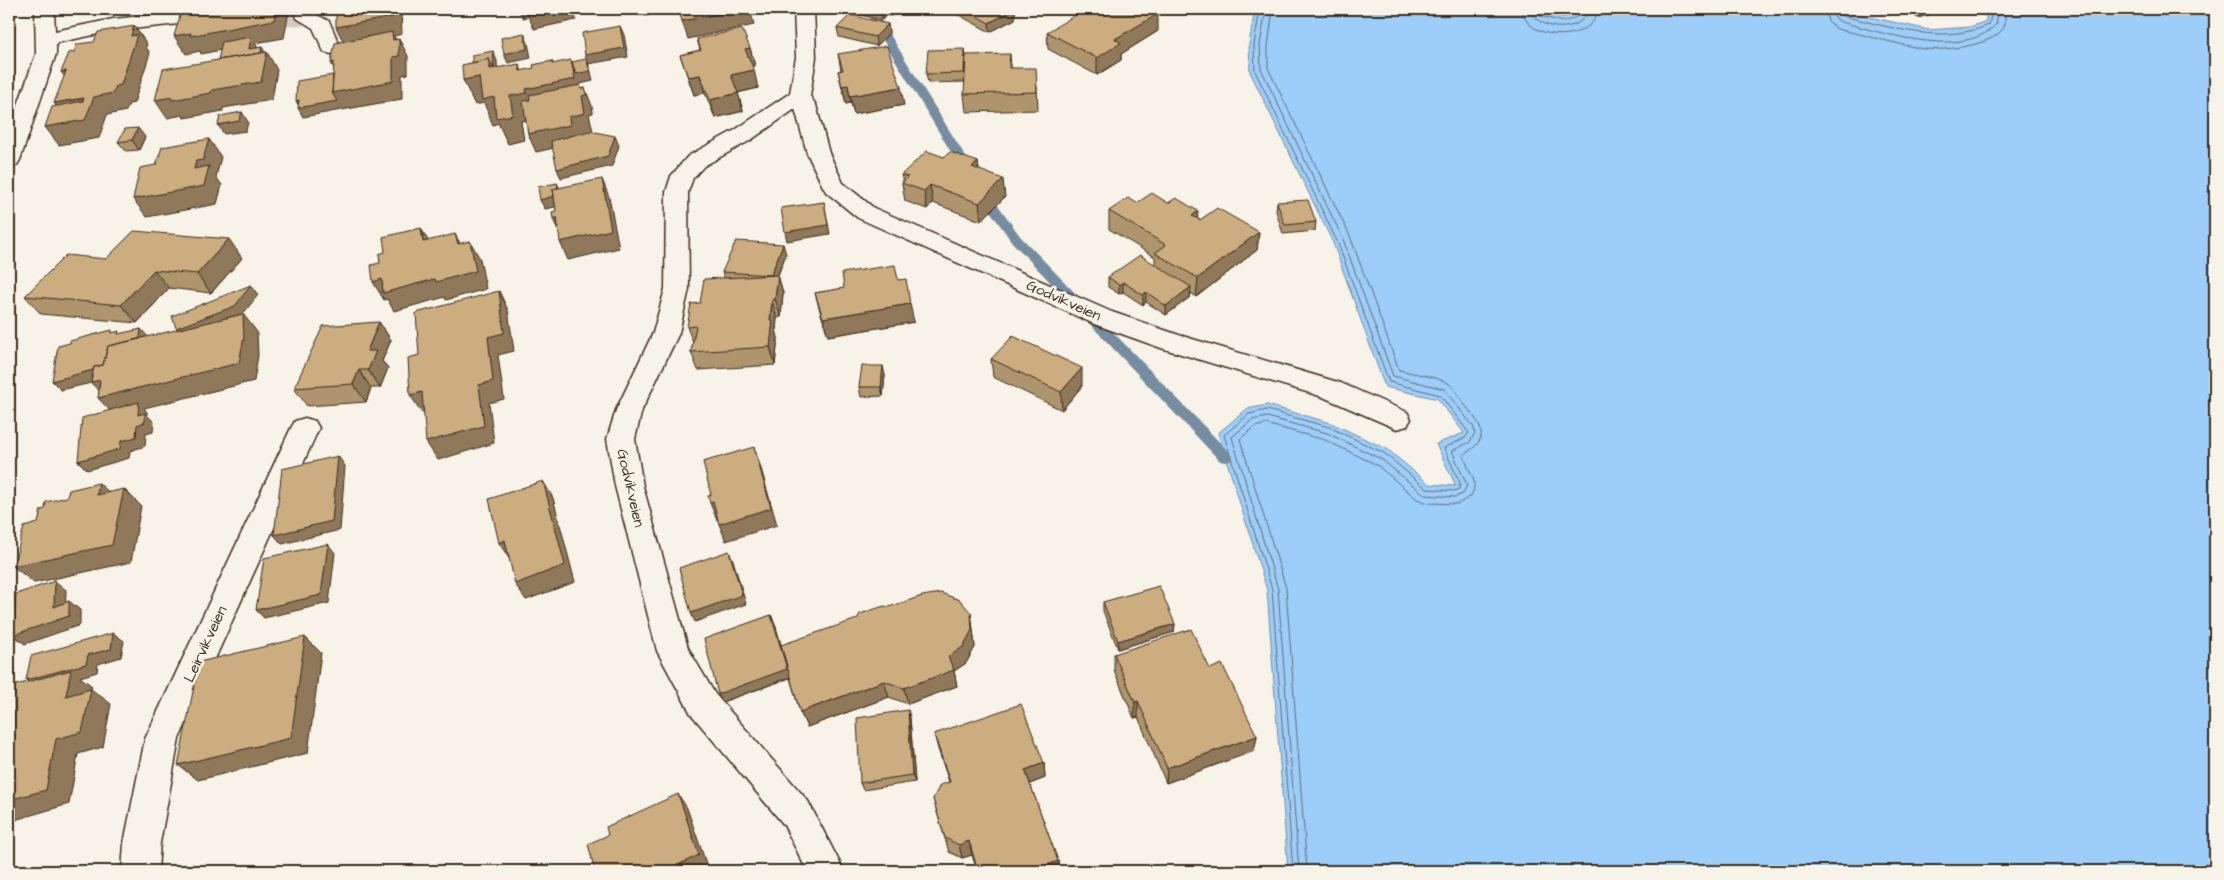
<svg xmlns="http://www.w3.org/2000/svg" width="2224" height="880" font-family="'Architects Daughter',sans-serif">
<rect width="100%" height="100%" fill="#f7f3e8"/>
<filter id="ink" filterUnits="userSpaceOnUse"><feTurbulence type="fractalNoise" baseFrequency=".02" numOctaves="2"/><feDisplacementMap in="SourceGraphic" scale="10" xChannelSelector="R" yChannelSelector="G"/><feConvolveMatrix kernelMatrix="1 2 1 2 8 2 1 2 1" color-interpolation-filters="sRGB"/></filter>
<g filter="url(#ink)">
<!-- water -->
<path fill="#9dcef9" stroke="#768ca1" d="M1255,9H1532L1564,17L1584,9H1834L1929,30L1970,27L1986,21V15L1978,9H2215V871H1288L1267,590L1218,433L1247,409L1267,405L1331,423L1387,449L1429,484L1456,486L1436,444L1464,433L1438,399L1385,387L1333,243L1250,72L1249,44Z"/>
<g fill="none" stroke-linecap="round" stroke-linejoin="round">
<!-- shore -->
<path stroke="#626c76" stroke-width="1" d="M1260,9L1254,45L1255,71L1337,241L1389,382L1440,395L1469,433L1465,438L1444,448L1460,483L1459,489L1454,491L1427,489L1384,453L1329,427L1267,410L1249,414L1224,435L1272,589L1293,871
M1266,9L1260,45L1261,69L1343,239L1393,376L1444,389L1473,426L1475,433L1470,442L1452,451L1467,485L1463,494L1455,497L1425,495L1381,459L1327,433L1267,417L1252,420L1232,437L1278,589L1299,871
M1273,9L1268,46V68L1350,236L1399,370C1411,373 1438,377 1448,383C1454,387 1460,398 1464,404C1482,426 1492,438 1463,455L1474,481V489L1471,496L1458,504L1428,503L1417,499L1377,465L1325,440L1266,424L1255,427L1240,439L1286,588L1307,871
M1522,9C1523,12 1524,17 1526,20C1539,39 1581,40 1594,20C1596,18 1597,12 1598,9
M1530,9C1539,33 1581,34 1590,9
M1536,9L1540,16L1564,22L1581,15L1584,9
M1825,9L1828,21L1837,29C1866,35 1895,44 1924,49C1942,51 2000,46 2005,24C2006,20 2004,14 2004,9
M1832,9L1834,17L1841,22C1880,32 1966,61 1997,23L1996,9
M1839,9V13L1843,16C1891,27 1941,45 1989,25L1991,16L1987,9"/>
<!-- stream -->
<path fill="#768ca1" fill-rule="evenodd" d="M864,9H874L974,170L972,172L968,173L962,170Z
M984,190L988,191L1020,236L1230,453L1232,457L1230,461L1225,462L1220,461L1012,242L978,194Z"/>
<!-- minor-tunnel -->
<path stroke="#d1cbc0" stroke-width="21" stroke-dasharray="21 11" stroke-linecap="butt" d="M250,14L305,15"/>
<defs>
<path id="minor" d="M35,9H54L55,31L113,19L212,9L224,10L227,14L224,18L217,20L113,31L56,43V54L20,160L17,165L9,167V130L36,54Z
M305,9L329,21L341,48L338,52L331,54L324,52L313,28L298,19L295,15L298,11Z
M794,9H814L816,57L810,96L816,105L829,153L843,183L874,208L1112,312L1179,335L1341,383L1407,412L1411,419L1407,426L1397,429L1323,397L1161,348L1094,324L858,218L826,192L823,187L807,153L795,109L751,140L704,166L693,178L688,192L689,289L679,333L642,410L635,439L643,486L688,648L715,694L808,801L844,871H807L784,825L691,714L657,651L615,486L607,439L616,410L653,333L665,289L666,192L671,176L688,156L735,130L790,93L796,57Z
M305,418L315,421L319,428L179,739L160,843L158,871H122L124,843L145,739L291,428L295,421Z"/>
</defs>
<!-- minor casing -->
<use href="#minor" stroke="#3b2a1e" stroke-width="3"/>
<!-- minor -->
<use href="#minor" fill="#f7f3e8" fill-rule="evenodd"/>
</g>
<!-- wall -->
<path fill="#af956e" stroke="#3b2a1e" d="M851,9H896V10L891,16L886,15L882,20L852,13Z
M955,9H1015V19L990,32L955,13Z
M1903,9H1946L1918,18Z
M1153,11L1158,31L1121,54V60L1097,75L1048,49L1047,32Z
M888,24L889,33L877,46L839,37L837,28Z
M697,39L750,48L755,66H752L758,88L738,93L743,111L715,118L705,93L694,95L680,55L700,50Z
M838,54L904,105L854,114L851,103L846,104L842,88L838,71L841,70Z
M1010,54L1011,68L1037,86L1038,110L966,112L964,94Z
M966,58L965,82L928,83L926,74Z
M145,137L139,150L126,151L118,142Z
M944,157L978,162L979,170L1005,197L981,221L933,203L927,209L905,201L902,183L903,182L901,175Z
M1277,202L1316,222L1315,231L1283,234L1276,211Z
M1137,203L1198,219L1200,220L1259,232L1257,250L1196,297L1191,293L1190,297L1166,315L1146,302L1143,305L1123,292L1119,294L1108,287V277L1155,265V257L1109,229V211Z
M786,254L778,275L783,293L781,317L777,318L776,330L778,338L775,365L698,370L691,352L693,342L687,327L700,303L724,278L722,272Z
M242,258L211,293L169,288L137,323L41,314L25,296L106,259Z
M898,280L914,322L828,336L820,311L815,293Z
M379,322L391,340L382,361L388,368L380,388H371L366,402L307,406L294,388Z
M991,359L1082,386L1062,410L993,377Z
M885,375L883,396L861,397L859,387Z
M1103,602L1175,624L1174,632L1118,649L1103,611Z
M889,607L971,613L975,647L966,663L954,671L957,686L908,704L889,697L807,727L800,712L790,678L722,702L771,615L775,624L783,653Z
M1114,654L1210,669L1257,736L1254,751L1166,783L1138,717L1134,718L1114,670Z
M908,710L910,718L915,782L863,790L860,783Z
M934,734L1044,763L1045,778L1030,784L1058,861L1059,871H977L972,855L962,858L949,852L933,799L949,782L938,749Z"/>
<!-- shaded-wall -->
<path fill="#8f795a" stroke="#3b2a1e" d="M276,9H288L289,11L284,38L255,43L257,46L255,59L249,49L250,44L201,54L200,51L186,54L174,36Z
M316,9H341L318,13Z
M392,9H407V12L401,13L402,34L394,36L399,45V39L408,56V74L402,75V99L303,117L298,108H300L296,101L332,93L338,76L331,63L345,45L336,27Z
M519,9H574L576,20L534,29L529,17L523,18Z
M643,9H663L664,12L645,16Z
M743,9H750L754,25L688,39L682,21Z
M882,9H885L886,15L882,20L880,11Z
M890,9H896V10L891,16Z
M1015,9V19L990,32L989,23Z
M1146,9H1153L1152,17L1158,14V31L1121,54V60L1097,75V58Z
M1923,9H1946L1918,18Z
M888,24L889,33L877,46L875,37Z
M134,26L147,44L146,47L150,53L134,103L129,104L126,111L107,115L99,138L59,145L45,127L68,121L54,103L94,97L131,36Z
M620,26L624,35L628,57L588,64L585,55Z
M524,33L528,43L531,58L508,63L504,54Z
M262,47L266,54L267,52L277,70L272,100L223,108V111L184,118L183,115L167,118L155,100Z
M750,48L755,66L750,67L745,49Z
M965,49L966,58L965,82L964,73Z
M493,51L497,61L498,79L494,97L510,96L520,71L519,64L529,88L552,64V61L560,82L571,60L576,74L586,59L590,68L593,81L580,84L581,89L585,88L592,106L593,113L589,114L593,131L576,135L577,143L536,152L528,134L538,118L521,121L524,140L508,144L498,123L493,125L484,103L475,105L463,80L490,69L489,59Z
M754,70L758,88L736,93L731,75Z
M66,71L75,89L61,72Z
M700,75L705,93L694,95L688,77Z
M848,85L851,103L846,104L842,86Z
M901,87L904,105L854,114L850,96Z
M738,93L743,111L715,118L710,100Z
M242,112L248,122L246,131L224,134L218,125Z
M138,128L145,137L139,150L132,140Z
M615,136L619,146L612,166L561,178L557,169Z
M209,139L221,157L216,177L222,185L217,204L147,217L133,199L194,169L196,161Z
M978,162L980,180L972,167Z
M602,179L609,197L619,248L568,260L560,242Z
M1003,179L1005,197L981,221L979,203Z
M557,183L562,193L564,205L545,209L540,200Z
M930,185L933,203L927,209L924,191Z
M824,202L830,234L787,241L785,232Z
M1198,211L1197,229L1192,216Z
M557,217L561,237L553,219Z
M421,228L431,246L423,242Z
M1259,232L1257,250L1196,297L1198,278Z
M455,234L465,252L458,244Z
M229,239L242,258L211,293L197,274Z
M470,241L480,259L486,289L446,300L445,297L394,311L387,299L384,300L373,282Z
M783,244L786,254L774,284L771,275Z
M154,270L169,288L137,323L121,305Z
M778,275L783,293L781,317L775,299Z
M1123,282V292L1119,294V285Z
M251,285L258,295L242,315L184,338L176,328Z
M1191,287L1190,297L1166,315V306Z
M499,291L508,310L514,351L498,355L504,399L489,403L494,443L438,460L426,442L479,385L488,337Z
M1146,292V302L1143,305V295Z
M772,300L777,318L776,330L778,338L775,365L770,347V320Z
M910,304L914,322L828,336L823,318Z
M243,314L257,332L258,355L254,381L144,408L147,412V415L154,422L153,432L146,434L145,446L130,451L129,458L87,470L78,461L115,416L98,398L105,396L91,383L61,390L52,381L141,329L149,338Z
M379,322L391,340L382,361L388,368L380,388L368,370L367,351Z
M883,366L885,375L883,396L881,387Z
M1082,368V386L1062,410L1061,392Z
M359,370L371,388L366,402L353,384Z
M422,392L433,410L422,413L410,395Z
M754,447L760,465L777,525L726,541L719,524Z
M338,456L345,466L340,530L282,544L274,535Z
M543,481L553,498L575,582L526,600L515,584Z
M99,483L117,500L97,495Z
M124,489L141,506L131,562L34,583L13,566Z
M713,501L720,519L717,520L710,503Z
M505,540L510,560L499,543Z
M328,544L335,553L329,603L264,618L256,610Z
M729,551L733,560L746,604L695,622L691,613Z
M55,581L66,590L65,615L54,607Z
M69,601L80,610V625L25,644L13,635Z
M971,613L975,647L966,663L954,671L957,686L908,704L904,688L948,657Z
M771,615L775,624L791,677L722,702L718,694Z
M1175,624L1174,632L1118,649V641Z
M113,633L124,641L121,657L98,664L97,672L80,677L92,686L91,689L111,704L103,747L78,754L69,804L18,819L9,828V800L37,689L26,680L88,655Z
M305,637L321,653L308,753L198,780L178,765Z
M884,681L889,697L807,727L800,712Z
M1138,701V717L1134,718L1135,702Z
M908,710L910,718L915,782L912,775Z
M1257,736L1254,751L1166,783L1167,768Z
M1044,763L1045,778L1027,785L1025,770Z
M678,794L687,808L708,869L702,871H665Z
M969,841L972,855L962,858L959,845Z
M1058,861L1059,871H1031Z"/>
<!-- building -->
<path fill="#ccad80" stroke="#3b2a1e" d="M182,9H276L274,20L190,36L191,33L174,36Z
M336,9H392L393,17L336,27Z
M526,9H538L527,11Z
M678,9H743L682,21Z
M872,9H882L880,11Z
M964,9H1015L989,23Z
M1086,9H1148L1158,14L1115,39L1121,43L1097,58L1047,32Z
M850,15L888,24L875,37L837,28Z
M134,26L131,36L137,35L121,85L116,86L113,93L94,97L85,120L45,127L52,107L83,101L84,98L54,103L66,71L61,72L69,53L74,52L77,44L94,42L98,32Z
M620,26L624,48L585,55L582,33Z
M742,29L750,48L745,49L754,70L731,75L738,93L710,100L700,75L688,77L680,55L701,50L697,39Z
M392,32L393,40L399,39V56L393,57V81L332,93L334,62L331,63L335,43Z
M524,33L527,49L504,54L501,38Z
M251,37L249,49L262,47L261,53L218,60L222,42Z
M887,46L901,87L850,96L848,85L842,86L838,71L843,70L838,54Z
M965,49L964,73L926,74L928,50Z
M493,51L494,69L489,59L472,63V55Z
M267,52L261,82L212,90L211,93L172,100V97L155,100L163,69Z
M1010,54L1009,68H1036L1037,92L964,94L966,55Z
M489,59L490,69L519,64L520,71L534,68L533,65L552,61V64L571,60L575,79L526,89L527,93L510,96L513,115L496,118L494,97L482,100L479,77L463,80L462,65Z
M586,59L590,71L576,74L572,62Z
M333,75L332,93L337,101L298,108L299,100L296,101L297,81Z
M580,85L581,89L585,88L586,95L582,96L585,113L569,117L570,125L528,134L523,101L530,100L529,95Z
M242,112L239,121L218,125L220,116Z
M138,128L132,140L118,142L125,129Z
M590,131L615,136L608,156L557,169L551,141Z
M209,139L203,160L196,161L194,169L209,166L204,186L133,199L140,168L156,165L162,147Z
M927,151L944,157L950,152L978,162L972,167L1003,179L979,203L930,185L924,191L902,183L908,177L901,175Z
M602,179L611,230L560,242L557,217L553,219L552,212L556,211L553,189Z
M557,183L558,188L553,189L554,196L540,200L538,187Z
M1152,193L1168,203L1176,198L1198,211L1192,216L1200,220L1217,208L1259,232L1198,278L1155,253L1166,245L1109,211L1128,198L1137,203Z
M1308,200L1316,222L1285,225L1277,202Z
M824,202L828,225L785,232L781,208Z
M421,228L423,242L455,234L458,244L470,241L476,271L436,282L435,279L383,293L382,279L373,282L371,265L380,263L379,254L385,252L383,237Z
M134,231L229,239L197,274L154,270L121,305L25,296L66,255L106,259Z
M736,241L783,244L771,275L722,272Z
M1140,255L1191,287L1166,306L1146,292L1143,295L1123,282L1119,285L1108,277Z
M895,265L898,280L906,279L910,304L823,318L815,293L844,288L842,273Z
M778,275L775,299L772,300L770,320H773L770,347L691,352L696,326L687,327L691,304L700,303L704,279Z
M251,285L235,306L176,328L172,316Z
M499,291L504,333L488,337L493,381L479,385L484,426L426,442L422,392L410,395L408,358L419,355L416,313Z
M243,314L244,337L239,363L98,398L100,380L91,382L94,367L103,365L108,346Z
M379,322L367,351H376L368,370H359L353,384L294,388L323,326Z
M141,329L140,339L108,346L103,365L94,367L93,370L52,381L58,346L70,343V341L112,330V333L119,331L118,334Z
M1013,336L1082,368L1061,392L991,359Z
M862,366H883L881,387H859Z
M139,402L138,415L145,413V422L137,425L136,437L121,441L120,449L78,461L82,418Z
M754,447L771,508L719,524L713,501L710,503L708,496L711,495L703,462Z
M338,456L332,521L274,535L282,469Z
M543,481L565,565L515,584L505,540L499,543L489,499Z
M99,483L97,495L124,489L112,545L13,566L24,527L38,523L41,510L45,509L46,502L67,497L69,490Z
M328,544L321,595L256,610L264,558Z
M729,551L742,595L691,613L679,568Z
M55,581L54,607L69,601V616L13,635L16,594Z
M1159,586L1175,624L1118,641L1103,602Z
M941,593L960,600L971,613L972,630L963,647L948,657L954,670L904,688L884,681L800,712L781,645L857,619L860,614L884,606L889,607L922,596Z
M771,615L787,669L718,694L704,639Z
M1191,629L1210,669L1222,664L1257,736L1167,768L1138,701L1135,702L1114,654Z
M113,633L111,649L88,655L86,664L26,680L31,656Z
M305,637L291,738L178,765L199,662Z
M71,670L66,696L91,689L82,732L56,739L46,790L9,800V687Z
M1021,704L1044,763L1025,770L1058,861L1031,871H978L969,841L959,845L945,838L933,799L940,785L950,782L934,734Z
M908,710L912,775L860,783L857,718Z
M678,794L699,855L665,871H595L588,844L608,835L606,827Z"/>
</g>
<g text-anchor="middle" stroke-width="5" stroke-linejoin="round" paint-order="stroke">
<!-- street labels -->
<g font-size="15" fill="#3b2a1e" stroke="#f7f3e8">
<text transform="translate(1064 300) rotate(24)" y="5">Godvikveien</text>
<text transform="translate(631 488) rotate(77)" y="5">Godvikveien</text>
<text transform="translate(205 644) rotate(-65)" y="5">Leirvikveien</text>
</g>
</g>
<!-- margin -->
<rect width="2224" height="880" fill="none" stroke="#f7f3e8" stroke-width="30"/>
<rect x="15" y="15" width="2194" height="850" fill="none" stroke="#3b2a1e" stroke-width="2" filter="url(#ink)"/>
</svg>
